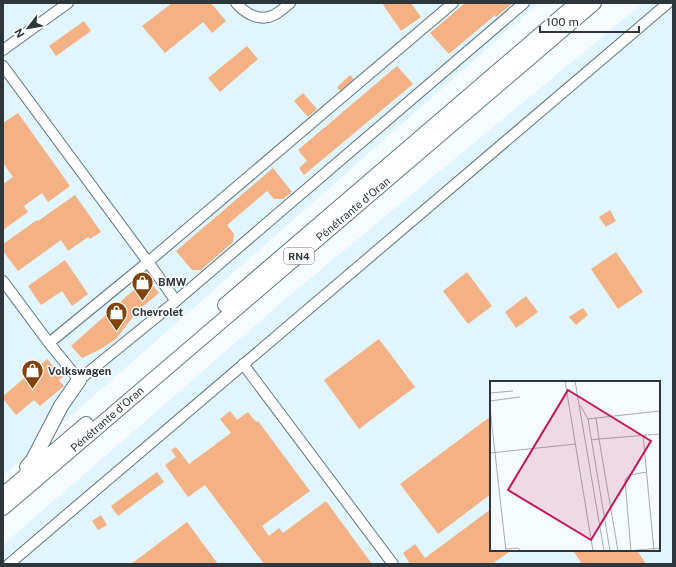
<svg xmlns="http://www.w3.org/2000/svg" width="676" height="567" font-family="'Public Sans',sans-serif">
<rect width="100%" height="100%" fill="#f6fbfd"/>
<!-- built -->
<path fill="#e1f5fe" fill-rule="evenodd" d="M3,3H539L3,476Z
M643,3H673V564H3V545L289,296ZM491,382H659V550H491Z"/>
<!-- building -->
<path fill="#f4b183" d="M172,3H211L226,21L212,33L203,22L165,53L142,26Z
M382,3H411L421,17L401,31Z
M465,3H513L496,17L495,15L449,54L430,33Z
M84,21L91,31L56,56L49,46Z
M247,46L258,59L220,92L208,78Z
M397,66L413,84L304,175L299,168L307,161L298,150Z
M350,75L354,79L340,91L337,87Z
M303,93L317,109L308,117L294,101Z
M18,113L70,186L48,202L42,193L24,206L28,212L3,230V184L13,177L3,163V123Z
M273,168L292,192L283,199H274L267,191L227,225L234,234L233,242L201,270H192L176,251Z
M75,195L101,232L90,239L88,237L68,251L61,240L18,271L3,251V244L37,220L38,221Z
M610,210L616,221L606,227L599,217Z
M616,252L643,292L618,309L591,269Z
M65,260L88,294L72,306L62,291L41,305L28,286Z
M467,272L492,306L468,324L443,291Z
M147,278L159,293L132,316L133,317L116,339L99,350L82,358L71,346Z
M526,296L538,312L516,328L505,312Z
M583,308L588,315L576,325L569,317Z
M379,339L415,387L359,429L324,380Z
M47,359L63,377L59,380L64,386L40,406L34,400L16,415L3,399V396Z
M230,411L237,420L248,412L256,422L258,421L310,491L262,526L269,536L279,528L283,533L326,501L372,564H264L205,485L188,497L165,465L176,457L171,450L176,447L189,464L231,433L220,419Z
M491,416V494L438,534L400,484Z
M157,472L164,482L118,516L111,506Z
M491,509V550H512L492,564H410L403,553L415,544L425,558Z
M101,515L107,525L98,530L92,521Z
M187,522L218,564H131Z
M577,550H637L646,564H582L574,552Z"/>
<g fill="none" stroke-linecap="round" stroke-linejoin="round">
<defs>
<path id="minor" d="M236,3C246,14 260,22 274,15C280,12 285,7 290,3
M3,50L68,3
M3,66L148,262L49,343L79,380L176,301L524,3
M3,281L49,343
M176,301L148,262L453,3
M243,364L393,564
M9,564L668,3"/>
<path id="highway" d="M225,305L577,3
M27,467L33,460L61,406L79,380
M3,495L86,424
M3,508L594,3"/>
</defs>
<!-- minor casing -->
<use href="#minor" stroke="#5f767f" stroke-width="12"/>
<!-- highway casing -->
<use href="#highway" stroke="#5f767f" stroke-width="16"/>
<!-- minor -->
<use href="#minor" stroke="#fff" stroke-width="10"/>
<!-- highway -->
<use href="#highway" stroke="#fff" stroke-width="14"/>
</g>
<!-- icons -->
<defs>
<symbol id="shop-pin" viewBox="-11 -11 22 30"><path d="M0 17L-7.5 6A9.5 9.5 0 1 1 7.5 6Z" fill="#824208" stroke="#fff"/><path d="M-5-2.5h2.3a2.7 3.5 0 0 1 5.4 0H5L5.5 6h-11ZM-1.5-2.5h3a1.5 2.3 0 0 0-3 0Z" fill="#fff"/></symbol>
</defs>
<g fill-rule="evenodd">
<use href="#shop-pin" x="130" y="270" width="25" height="34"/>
<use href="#shop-pin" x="104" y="300" width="25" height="34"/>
<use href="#shop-pin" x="20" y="358" width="25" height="34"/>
</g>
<g text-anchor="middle" stroke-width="3" stroke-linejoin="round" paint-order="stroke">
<!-- shield labels -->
<rect fill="#fff" stroke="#6c7376" stroke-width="1" x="284" y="248" width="30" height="16" rx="3"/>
<g font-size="10" font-weight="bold" fill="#2d373b">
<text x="299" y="260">RN4</text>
</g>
<!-- street labels -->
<g font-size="11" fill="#2d373b" stroke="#fff">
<text transform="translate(353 209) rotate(-40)" y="4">Pénétrante d'Oran</text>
<text transform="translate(107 419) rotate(-41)" y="4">Pénétrante d'Oran</text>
</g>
<!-- poi labels -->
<g font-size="11" font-weight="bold" fill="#2d373b" stroke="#fff" text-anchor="start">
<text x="158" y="286">BMW</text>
<text x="132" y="316">Chevrolet</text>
<text x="48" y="375">Volkswagen</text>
</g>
</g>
<!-- overview -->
<g transform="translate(490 381)">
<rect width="170" height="170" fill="#f6fbfd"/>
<path fill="none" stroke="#a6adaf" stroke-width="1" d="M75,0L103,170M85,0L114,170M0,12L23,10M0,20L30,16M90,24L98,38M0,27L16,170M106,37L170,30M153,54L164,170M101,59L109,58L128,170M0,72L86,63M16,168L28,167L31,170M120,170L98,38L106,37L109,58L170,53M138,170L170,167M141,170L135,99L139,94L157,91"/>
<path fill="#c2185b" fill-opacity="0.15" stroke="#c2185b" stroke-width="2" d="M78,9L161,60L101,159L18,109Z"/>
<rect width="170" height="170" fill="none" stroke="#2d373b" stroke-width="2"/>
</g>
<!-- border -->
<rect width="676" height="567" fill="none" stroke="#2d373b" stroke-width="8"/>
<!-- north arrow -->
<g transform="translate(28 28) rotate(239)" stroke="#ffffff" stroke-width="3" paint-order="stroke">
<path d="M0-3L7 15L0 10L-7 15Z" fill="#2d373b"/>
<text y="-6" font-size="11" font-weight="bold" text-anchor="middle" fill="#2d373b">N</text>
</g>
<!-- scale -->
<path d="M540 26v6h99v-6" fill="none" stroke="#2d373b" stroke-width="2"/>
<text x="546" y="26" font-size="12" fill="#2d373b" stroke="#ffffff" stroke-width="3" paint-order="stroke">100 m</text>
</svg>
